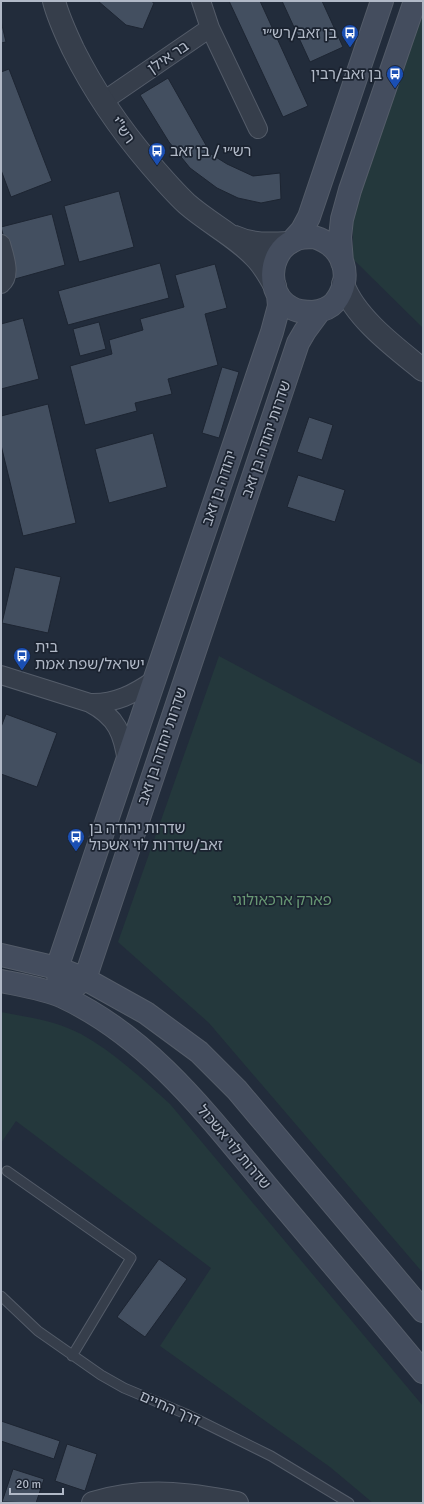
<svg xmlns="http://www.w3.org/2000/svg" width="424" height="1504" font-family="Signika,'Noto Sans Hebrew',sans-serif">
<rect width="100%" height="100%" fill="#222c3b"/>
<!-- green -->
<path fill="#24383c" d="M423,3V328L353,259V200Z
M219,656L423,765V1273L209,1023L118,942Z
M1,1012C28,1017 56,1021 81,1034C114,1052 142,1079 170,1104L423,1406V1503H373L330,1467L160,1346L211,1268L16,1121L1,1143Z"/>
<!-- building -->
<path fill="#434f60" stroke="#1d2532" d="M98,1H151L154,3L143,29L126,25Z
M229,1H260L308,106L283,117Z
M282,1H322L343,47L310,62Z
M1,21L6,42L1,43Z
M9,69L52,181L11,197L1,170V72Z
M168,78L211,154L227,164L253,176L280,173L281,199L261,203L238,198L217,188L190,168L169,142L140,95Z
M119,191L134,247L79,262L64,206Z
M52,214L65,265L15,279L1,227Z
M160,263L169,298L68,325L58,291Z
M215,264L227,308L205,314L218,365L168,379L172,394L135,403L137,411L85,425L70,366L112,354L109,340L143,330L140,319L184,307L175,275Z
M23,318L39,379L1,389V324Z
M99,322L106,349L80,356L73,329Z
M222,367L239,372L219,438L202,433Z
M48,404L76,523L23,536L1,445V416Z
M309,417L333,425L322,460L297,452Z
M153,433L167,487L109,503L95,449Z
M298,475L345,490L335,522L287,507Z
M15,567L61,577L48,633L2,623Z
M6,714L57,733L37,787L1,774V727Z
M159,1259L187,1279L145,1337L117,1317Z
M1,1421L60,1441L54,1459L1,1441Z
M67,1444L97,1454L85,1491L55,1481Z
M13,1469L44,1479L36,1503L2,1502Z"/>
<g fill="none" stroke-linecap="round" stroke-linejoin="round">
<defs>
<path id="service" d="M7,1171L131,1258L72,1356
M1,1296L38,1331L101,1375L124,1388L186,1414L271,1456L349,1503"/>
<path id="minor" d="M210,28L258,129
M102,102L210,28L201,1
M1,244C4,256 12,275 1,284
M1,675L90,703C117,717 123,734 127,762
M90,703C115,704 134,694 154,680"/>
<path id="tertiary" d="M54,1C58,17 66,34 73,49C94,91 120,129 150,164C162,178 174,192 187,204C210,224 239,238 258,260C265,268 270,277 275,286
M235,237C252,245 270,244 289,243
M343,284C355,318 396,348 423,370
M93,1503C142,1488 188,1493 237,1503"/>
<path id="secondary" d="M314,237C344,246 354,277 335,302C329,309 322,311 313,312C305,312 297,312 290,307C266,294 268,252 293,241C299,237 306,237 314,237Z
M293,240L302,230L309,217L382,1
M342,262L340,237L342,219L350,190L415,1
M1,955L57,968L85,979L146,1013L199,1052L237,1090L423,1311
M1,981C20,985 46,989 63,997C153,1039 212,1121 275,1196C324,1254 374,1313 423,1372
M61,996L85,979L298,343L305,331L319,312
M61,996L57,968L272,332L279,306L278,295"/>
</defs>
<!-- service casing -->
<use href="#service" stroke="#545c69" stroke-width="11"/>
<!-- minor casing -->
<use href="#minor" stroke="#545c69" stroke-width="20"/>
<!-- tertiary casing -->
<use href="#tertiary" stroke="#545c69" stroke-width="24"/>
<!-- secondary casing -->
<use href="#secondary" stroke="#545c69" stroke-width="24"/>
<!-- service -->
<use href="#service" stroke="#363e4b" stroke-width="9"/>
<!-- minor -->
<use href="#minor" stroke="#363e4b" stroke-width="18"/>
<!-- tertiary -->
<use href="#tertiary" stroke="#363e4b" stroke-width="22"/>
<!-- secondary -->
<use href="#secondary" stroke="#444d5e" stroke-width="22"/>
</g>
<!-- icons -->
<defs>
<symbol id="bus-pin" viewBox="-11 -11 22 30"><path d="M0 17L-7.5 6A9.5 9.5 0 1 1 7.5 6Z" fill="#1a4fb4" stroke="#1b2330"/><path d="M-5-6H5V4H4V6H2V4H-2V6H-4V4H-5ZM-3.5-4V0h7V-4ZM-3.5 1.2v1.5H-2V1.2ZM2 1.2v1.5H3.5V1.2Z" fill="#fff"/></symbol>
</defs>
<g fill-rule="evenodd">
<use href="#bus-pin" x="340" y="23" width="20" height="27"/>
<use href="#bus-pin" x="385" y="64" width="20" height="27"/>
<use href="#bus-pin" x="147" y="141" width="20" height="27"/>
<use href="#bus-pin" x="12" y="646" width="20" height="27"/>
<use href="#bus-pin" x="66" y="827" width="20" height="27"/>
</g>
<g text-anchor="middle" stroke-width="3.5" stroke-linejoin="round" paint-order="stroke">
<!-- poi labels -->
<g font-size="15" fill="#b1b9c7" stroke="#1b2330" text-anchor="start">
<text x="337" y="38" text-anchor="end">בן זאב/רש״י</text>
<text x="382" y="79" text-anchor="end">בן זאב/רבין</text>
<text x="170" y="156">רש״י / בן זאב</text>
<text x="35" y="652">בית<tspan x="35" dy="17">ישראל/שפת אמת</tspan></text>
<text x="89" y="833">שדרות יהודה בן<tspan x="89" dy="17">זאב/שדרות לוי אשכול</tspan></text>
</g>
<!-- street labels -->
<g font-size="15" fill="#b1b9c7" stroke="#1b2330">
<text transform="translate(168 57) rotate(-34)" y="5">בר אילן</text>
<text transform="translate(123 130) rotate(54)" y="5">רש"י</text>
<text transform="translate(266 439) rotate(-71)" y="5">שדרות יהודה בן זאב</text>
<text transform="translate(219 488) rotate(-71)" y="5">יהודה בן זאב</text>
<text transform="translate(162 746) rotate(-71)" y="5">שדרות יהודה בן זאב</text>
<text transform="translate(234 1147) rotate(50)" y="5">שדרות לוי אשכול</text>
<text transform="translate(170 1408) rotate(24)" y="5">דרך החיים</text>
</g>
<!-- park labels -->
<g font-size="15" fill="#689874" stroke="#1b2330">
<text x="282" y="905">פארק ארכאולוגי</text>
</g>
</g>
<!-- border -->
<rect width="424" height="1504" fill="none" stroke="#b1b9c7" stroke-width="4"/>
<!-- scale -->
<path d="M10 1488v6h53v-6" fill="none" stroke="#b1b9c7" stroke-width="2"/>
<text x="16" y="1488" font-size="12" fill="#b1b9c7" stroke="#1b2330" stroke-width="3" paint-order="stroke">20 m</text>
</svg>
